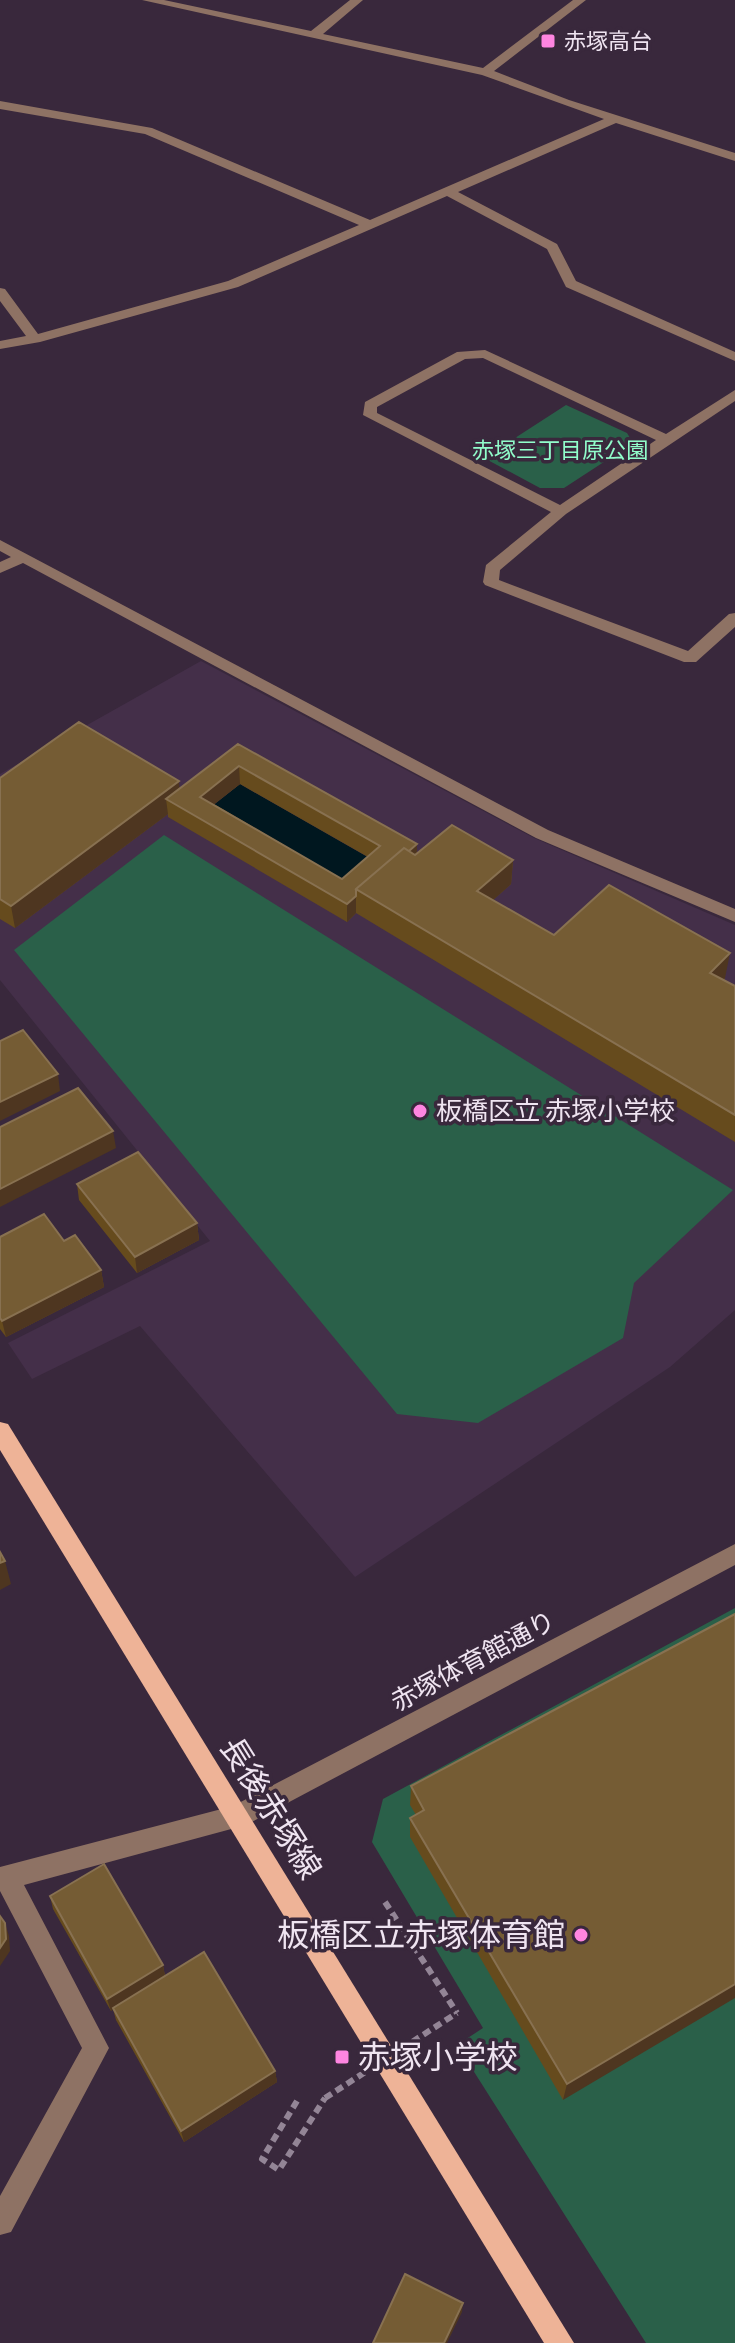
<svg xmlns="http://www.w3.org/2000/svg" width="735" height="2343" font-family="Manrope,'Noto Sans JP',sans-serif">
<rect width="100%" height="100%" fill="#39283c"/>
<!-- built -->
<path fill="#442f49" d="M201,661L534,838L735,925V1310L670,1367L355,1577L140,1326L32,1379L8,1343L210,1241L0,980V774Z"/>
<!-- green -->
<path fill="#2a6049" d="M566,405L627,433L633,443L564,488H540L484,458Z
M164,835L733,1190L634,1283L623,1338L478,1423L397,1414L14,950Z
M735,1608V2343H646L457,2045L483,2028L372,1842L383,1799Z"/>
<!-- water -->
<path fill="#00171f" d="M240,784L380,864L342,896L202,814Z"/>
<g fill="none" stroke-linecap="round" stroke-linejoin="round">
<!-- path -->
<path stroke="#938596" stroke-width="6" stroke-dasharray="8 5" stroke-linecap="butt" d="M385,1902L457,2013
M297,2101L262,2159L279,2170L325,2098"/>
<!-- minor -->
<path fill="#8e7264" fill-rule="evenodd" d="M142,0H164L311,31L350,0H363L323,34L483,68L573,0H586L494,71L569,100L735,153V161L616,123L458,192L557,244L576,281L735,352V361L566,287L547,249L447,196L238,287L40,342L0,349V341L26,336L0,301V288L5,289L38,334L228,281L359,225L145,134L0,109V101L152,128L370,220L604,119L482,75Z
M485,350L666,434L735,390V401L566,514L500,570L499,580L688,651L729,614L735,613V627L696,662H684L485,585L483,582L486,565L551,512L363,415L365,402L457,352ZM483,358L656,440L560,505L377,413V407L465,359Z
M0,540L548,830L735,909V922L536,838L23,563L0,573V562L11,557L0,551Z
M735,1544V1565L246,1825L24,1885L109,2048L11,2232L0,2235V2196L82,2048L0,1891V1867L233,1806Z"/>
<!-- major -->
<path fill="#eeb397" fill-rule="evenodd" d="M0,1422L8,1424L574,2343H544L0,1450Z"/>
<!-- path-bridge -->
<path stroke="#938596" stroke-width="6" stroke-dasharray="8 5" stroke-linecap="butt" d="M325,2098L457,2013"/>
</g>
<!-- wall -->
<path fill="#664b1d" fill-rule="evenodd" d="M238,744L417,853L513,860L511,884L493,900L554,935L725,978L723,980L735,986V1142L356,913L347,922L168,817V814L15,928L0,919V778L180,789ZM240,784L368,857L342,879L214,804Z
M77,1184L197,1223L199,1240L137,1273L79,1200Z
M0,1237L64,1241L101,1270L104,1287L6,1337L0,1329Z
M735,1614L563,2100L410,1837V1818L416,1815L410,1805L411,1786Z
M50,1896L163,1965L165,1976L275,2071L277,2082L184,2142L116,2020L113,2009L111,2011L53,1909Z"/>
<!-- shaded-wall -->
<path fill="#4e3620" d="M239,766L240,784L202,814L200,797Z
M179,781L181,804L166,799L168,814L15,928L11,906Z
M417,844V861L361,892Z
M513,860L511,884L475,916L477,891Z
M356,896V913L347,922V904Z
M730,953L725,978L706,997L710,973Z
M58,1074L60,1091L0,1121V1102Z
M113,1131L116,1148L0,1207V1189Z
M197,1223L199,1240L137,1273L135,1257Z
M101,1270L104,1287L6,1337L2,1321Z
M5,1561L11,1584L0,1590V1563Z
M5,1923L9,1936L10,1951L0,1966V1948Z
M163,1965L165,1977L111,2011L107,1999Z
M735,1984V1998L563,2100L567,2084Z
M275,2071L277,2082L184,2142L181,2131Z
M463,2303L462,2312L447,2343H444Z"/>
<!-- building -->
<path fill="#755c34" stroke="#887151" stroke-width="2" fill-rule="evenodd" d="M79,722L179,781L11,906L0,899V778Z
M238,744L417,844L409,851L404,848L356,889V896L347,904L166,799ZM239,766L380,846L342,879L200,797Z
M452,825L513,860L477,891L554,935L609,885L730,953L710,973L735,986V1115L356,889L404,848L415,855Z
M23,1030L58,1074L0,1102V1041Z
M78,1088L113,1131L0,1189V1127Z
M138,1152L197,1223L135,1257L77,1184Z
M44,1214L64,1241L75,1235L101,1270L2,1321L0,1318V1237Z
M0,1552L5,1561L0,1563Z
M735,1614V1984L567,2084L410,1818L424,1810L411,1786Z
M104,1864L163,1965L107,1999L50,1896Z
M0,1916L5,1923L6,1939L0,1948Z
M204,1952L275,2071L181,2131L113,2008Z
M405,2274L463,2303L444,2343H373Z"/>
<!-- markers -->
<g fill="#fe85e0" stroke="#39283c" stroke-width="3">
<rect x="540" y="33" width="16" height="16" rx="4"/>
<circle cx="420" cy="1111" r="8"/>
<circle cx="581" cy="1935" r="8"/>
<rect x="334" y="2049" width="16" height="16" rx="4"/>
</g>
<g text-anchor="middle" stroke-width="7" stroke-linejoin="round" paint-order="stroke">
<!-- far-poi labels -->
<g font-size="22" fill="#efe4f1" stroke="#39283c" text-anchor="start">
<text x="564" y="49">赤塚高台</text>
</g>
<!-- far-park labels -->
<g font-size="22" fill="#91fdcb" stroke="#39283c">
<text x="560" y="458">赤塚三丁目原公園</text>
</g>
<!-- poi labels -->
<g font-size="26" fill="#efe4f1" stroke="#39283c" text-anchor="start">
<text x="436" y="1120">板橋区立 赤塚小学校</text>
</g>
<!-- street labels -->
<g font-size="26" fill="#efe4f1" stroke="#39283c">
<text transform="translate(473 1661) rotate(-28)" y="9">赤塚体育館通り</text>
</g>
<!-- near-street labels -->
<g font-size="32" fill="#efe4f1" stroke="#39283c">
<text transform="translate(271 1808) rotate(58)" y="11">長後赤塚線</text>
</g>
<!-- near-poi labels -->
<g font-size="32" fill="#efe4f1" stroke="#39283c" text-anchor="end">
<text x="565" y="1946">板橋区立赤塚体育館</text>
<text x="358" y="2068" text-anchor="start">赤塚小学校</text>
</g>
</g>
</svg>
